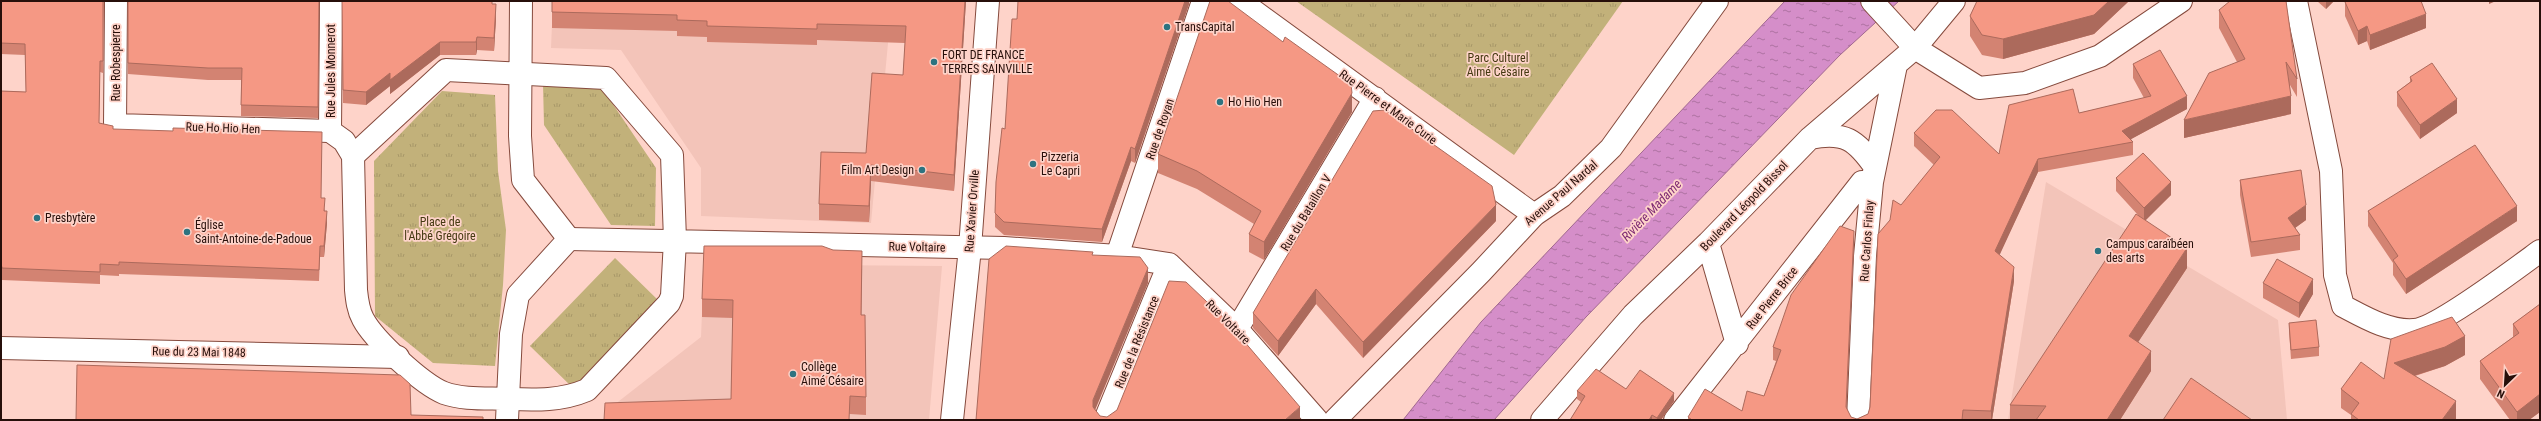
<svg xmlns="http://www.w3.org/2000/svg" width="2541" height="421" font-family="'Roboto Condensed',sans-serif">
<defs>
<pattern id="park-tufts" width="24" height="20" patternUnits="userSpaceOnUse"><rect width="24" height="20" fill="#c2b17a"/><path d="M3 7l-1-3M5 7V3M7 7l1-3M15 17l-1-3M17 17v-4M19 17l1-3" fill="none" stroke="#a79768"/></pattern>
<pattern id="water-ripples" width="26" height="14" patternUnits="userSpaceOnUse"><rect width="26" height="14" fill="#d58ec9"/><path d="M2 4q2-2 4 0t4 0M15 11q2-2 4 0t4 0" fill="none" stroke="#ad72a1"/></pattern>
</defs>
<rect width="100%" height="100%" fill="#fed3c9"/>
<!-- built -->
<path fill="#f3c4b9" d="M553,1H892L871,223L701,216V168L621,50L551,48Z
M2046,182L2278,320L2287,420H2008Z
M704,264L942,266L929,420H605V412L701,337Z"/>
<!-- park -->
<path fill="url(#park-tufts)" d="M1296,1H1623L1514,155Z
M543,84L600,85L656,168L655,226L611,225L544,125Z
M442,91L495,95L498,171L506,230L503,285L495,366L433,363L375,316L374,161Z
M615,258L660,302L574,389L530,346Z"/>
<!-- water -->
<path fill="url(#water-ripples)" stroke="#a16890" d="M1785,1H1899L1840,55L1586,317L1494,420H1403L1481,322Z"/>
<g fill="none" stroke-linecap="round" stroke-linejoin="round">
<defs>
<path id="minor" d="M116,1L115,125L330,131
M1240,1L1534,215
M2296,1L2331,171L2335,275L2343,306C2364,317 2389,332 2414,330C2436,329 2518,267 2540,251
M1810,138C1845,131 1856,140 1875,167
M353,156L446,70L606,78L672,155L675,240L672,296L669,303L587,390C561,401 536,400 508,399
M569,239L1004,248L1117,256L1169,264L1237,329L1317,420
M1708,243L1737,344
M1117,256L1203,1
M1237,329L1375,98
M1,348L398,357
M1105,420L1169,264
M1542,420L1633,315L1708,243L1810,138L1915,48L1954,1
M1675,420L1862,182H1872
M1858,420L1865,256L1872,182L1896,65"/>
<path id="tertiary" d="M331,1L330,131L344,141L353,156L356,290C357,300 358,310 363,319C374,340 422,384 444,393C464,400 488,398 508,399
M1872,1L1915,48L1979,88L2025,83L2100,56L2181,1
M507,420L511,334L518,295L569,239L523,180L520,136L521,1"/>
<path id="secondary" d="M952,420L970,248L988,1
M1335,420L1481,272L1534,215L1562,196L1611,148L1717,1"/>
</defs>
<!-- minor casing -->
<use href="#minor" stroke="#854a3d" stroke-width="24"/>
<!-- tertiary casing -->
<use href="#tertiary" stroke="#854a3d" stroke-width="24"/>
<!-- secondary casing -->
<use href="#secondary" stroke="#854a3d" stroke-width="24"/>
<!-- minor -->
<use href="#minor" stroke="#fff" stroke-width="22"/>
<!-- tertiary -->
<use href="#tertiary" stroke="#fff" stroke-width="22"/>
<!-- secondary -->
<use href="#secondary" stroke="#fff" stroke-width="22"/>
</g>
<!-- wall -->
<path fill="#d38372" d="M1,1H104L103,73L100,72L99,123L113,129L321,198L325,211L327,223L324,257H320L319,281L119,274V276L100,275V284L2,280L1,274V91L26,92L25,55L1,54Z
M128,1H319L318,118L241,116V80H208L128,74Z
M342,1L493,4L496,18L494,51L477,50L476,55H440L390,94V86L366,105L343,103Z
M552,1H966L954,191L871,181L869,222L819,220V204L866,153L903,75L905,43L817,40V45L707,42V37L677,36V31L552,28Z
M1189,1V4L1135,163L1131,161L1102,242L1004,235L995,227V213L1005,129L1017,19Z
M1977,1H2129L2094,34L2003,59L1982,55L1970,36V16Z
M2286,1L2297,79V97L2290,85L2291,114L2184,138L2237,62L2219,28V10Z
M2317,1H2334L2326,9Z
M2345,2L2426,28L2370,50L2367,41L2358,45L2345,16Z
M2133,64L2187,109L2131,139L2133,142V155L2038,172L1999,255L2014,281L1992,420H1688V417L1742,411L1764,396L1776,361L1773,360V347L1854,244L1846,408L1851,417L1857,419L1868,414L1870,407L1890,220L1934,165L1914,146V133L1999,154L2079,113L2144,98L2133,78Z
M2410,77L2457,113L2420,139L2397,106V92L2410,82Z
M1352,112L1264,260L1249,252V234L1254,224L1197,189L1158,173V154Z
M2116,178L2171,195L2145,220L2187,268L2138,342L2151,371L2120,420H2010V405L2138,215L2116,191Z
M2240,180L2306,220L2295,228L2300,235V250L2251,257L2240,195Z
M2368,211L2517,221L2406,294L2393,275V263L2368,226Z
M1496,221L1363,358L1316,304L1278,356L1253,328V313Z
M862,269L861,315L866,397V415L850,414L731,399L733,318L702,317V299Z
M2263,283L2313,294L2299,318L2263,298Z
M2540,304V412L2529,420H2510L2480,379V361L2513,337V324Z
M2289,323L2319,347V356L2291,359L2289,331Z
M2465,355L2445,366L2415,376L2456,420H2351V415L2341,408V389L2384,379Z
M1626,389L1674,401L1661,420H1570L1581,402L1577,399V391Z"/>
<!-- shaded-wall -->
<path fill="#ac6a5c" d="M965,1H966L954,191V175Z
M1185,1H1189V4L1135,163V149Z
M2109,1H2129L2094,34L2003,59V39Z
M2326,1H2334L2326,9Z
M2489,1H2496L2489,4Z
M496,4V18L494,51V38Z
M2426,14V28L2370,50V35Z
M2367,26V41L2358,45V31Z
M477,37V50L476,55V42Z
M440,42V55L390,94V80Z
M390,73V86L366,105V92Z
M1352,93V112L1264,260V242Z
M2187,96V109L2122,144V131Z
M2291,96V114L2184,138V120Z
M2457,99V113L2420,139V125Z
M1131,147V161L1102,242V229Z
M2038,159V172L1995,265V251Z
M871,165V181L869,222V206Z
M2171,182V195L2144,222V208Z
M1496,205V221L1363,358V342Z
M2306,205V220L2288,233V218Z
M2517,206V221L2406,294V279Z
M327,211V223L324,257V246Z
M1854,231V244L1846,420V407Z
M2187,248V268L2129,356V336Z
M862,251V269L861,333V315Z
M2014,267V281L1992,420H1991V411Z
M1148,268V283L1093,415V400Z
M2313,279V294L2299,318V303Z
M1316,289V304L1278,356V341Z
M2465,336V355L2445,366L2394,382V363Z
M2151,351V371L2120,420H2107Z
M1674,393V401L1661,420H1657V418Z
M2540,394V412L2529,420H2517V412Z
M2456,401V420H2442Z
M1300,407V420H1285Z
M1652,415V420H1649Z"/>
<!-- building -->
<path fill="#f59884" stroke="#ac6a5c" d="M1,1H103V61H100L99,123L113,126V129L173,131V128L322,132L321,198H325L324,211H327L324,246H320L319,270L119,262V265L100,264V272L2,268L1,263V91L26,92L25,44L1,43Z
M128,1H319L318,107L241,105L242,68H208L128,63Z
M342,1H492V4H496L494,38L477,37L476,42H440L390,80V73L366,92L343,90Z
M552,1H965L954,175L871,165L869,206L819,204L821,152L866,153L872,73L903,75L906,26L817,24V29L707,26V21L677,20V15L552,12Z
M1018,1H1185L1135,149L1131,147L1102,229L1004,222L995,213L996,182L1002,128L1005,129L1012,19H1017Z
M1210,1H1228L1283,42L1285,37L1351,84L1352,93L1264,242L1249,234L1261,211L1197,171L1158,154Z
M1977,1H2109L2094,15L2003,39L1982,35L1970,16Z
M2230,1H2286L2297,79L2286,62L2291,96L2184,120L2209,73L2245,59L2219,10Z
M2348,1H2421L2426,14L2370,35L2367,26L2358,31L2345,2Z
M2160,50L2187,96L2122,131L2133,142L2038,159L1995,251L2014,267L1991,411L1963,410L1962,420H1692L1688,417L1705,389L1742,411L1747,391L1764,396L1781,350L1773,347L1791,295L1840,226L1854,231L1846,407L1851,417L1857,419L1868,414L1870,407L1878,234L1890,220L1893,200L1901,205L1940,157L1914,133L1936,110H1952L1999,154L2009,105L2073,89L2079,113L2151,96L2133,64Z
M2432,63L2457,99L2420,125L2397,92L2412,81L2410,77Z
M1385,110L1492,186L1496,205L1363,342L1316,289L1278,341L1253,313L1373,111Z
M2475,145L2517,206L2406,279L2393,260L2398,256L2368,211Z
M2143,153L2171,182L2144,208L2116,178Z
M2301,170L2306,205L2288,218L2300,235L2251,242L2240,180Z
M2136,214L2187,248L2129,336L2151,351L2107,420H2036L2046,406L2010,405Z
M704,246H822L833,250L862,251L861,315H865L866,397L850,396L849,420H604L605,403L731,399L733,300L702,299Z
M1006,246L1093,252L1092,255L1140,257L1148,268L1093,400V407L1100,416L1107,417L1117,410L1169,281L1186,282L1226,320L1300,407L1285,420H976L989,259Z
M2277,259L2313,279L2299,303L2263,283Z
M2540,304V394L2517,412L2480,361L2519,333L2513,324Z
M2452,317L2465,336L2445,347L2394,363L2456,401L2442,420H2359L2351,414L2359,403L2341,389L2361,362L2384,379L2391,339Z
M2316,320L2319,347L2291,350L2289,323Z
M77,365L400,375L410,384L411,415L483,417V420H76Z
M1596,369L1626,389L1640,370L1674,393L1657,418L1652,415L1649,420H1570L1585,396L1577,391Z
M2191,378L2252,420H2163Z"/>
<!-- markers -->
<g fill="#2d7380" stroke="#fed3c9" stroke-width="1.5">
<circle cx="1167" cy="27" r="4"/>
<circle cx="934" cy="62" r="4"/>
<circle cx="1220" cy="102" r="4"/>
<circle cx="1033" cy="164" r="4"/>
<circle cx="922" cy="170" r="4"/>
<circle cx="37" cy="218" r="4"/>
<circle cx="187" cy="232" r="4"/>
<circle cx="2098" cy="251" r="4"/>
<circle cx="793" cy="374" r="4"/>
</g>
<g text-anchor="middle" stroke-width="3.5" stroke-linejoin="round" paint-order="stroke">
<!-- poi labels -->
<g font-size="12" fill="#270f0a" stroke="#fed3c9" text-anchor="start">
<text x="1175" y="31">TransCapital</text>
<text x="942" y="59">FORT DE FRANCE<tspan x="942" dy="14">TERRES SAINVILLE</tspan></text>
<text x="1228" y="106">Ho Hio Hen</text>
<text x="1041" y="161">Pizzeria<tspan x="1041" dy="14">Le Capri</tspan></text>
<text x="914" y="174" text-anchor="end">Film Art Design</text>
<text x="45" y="222">Presbytère</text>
<text x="195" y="229">Église<tspan x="195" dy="14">Saint-Antoine-de-Padoue</tspan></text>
<text x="2106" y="248">Campus caraïbéen<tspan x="2106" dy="14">des arts</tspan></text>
<text x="801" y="371">Collège<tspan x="801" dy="14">Aimé Césaire</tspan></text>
</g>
<!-- park labels -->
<g font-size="12" fill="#443911" stroke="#fed3c9">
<text x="1498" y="62">Parc Culturel<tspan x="1498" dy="14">Aimé Césaire</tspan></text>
<text x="440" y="226">Place de<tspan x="440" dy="14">l'Abbé Grégoire</tspan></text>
</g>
<!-- street labels -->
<g font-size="12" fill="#270f0a" stroke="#fed3c9">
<text transform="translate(116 63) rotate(-90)" y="4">Rue Robespierre</text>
<text transform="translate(331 71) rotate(-90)" y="4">Rue Jules Monnerot</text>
<text transform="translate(1388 107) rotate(36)" y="4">Rue Pierre et Marie Curie</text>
<text transform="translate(223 128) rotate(2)" y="4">Rue Ho Hio Hen</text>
<text transform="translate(1160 129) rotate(-71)" y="4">Rue de Royan</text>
<text transform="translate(1561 193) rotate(-41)" y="4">Avenue Paul Nardal</text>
<text transform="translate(1744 206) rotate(-46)" y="4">Boulevard Léopold Bissol</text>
<text transform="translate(972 211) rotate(-86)" y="4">Rue Xavier Orville</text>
<text transform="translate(1306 213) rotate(-59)" y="4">Rue du Bataillon V</text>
<text transform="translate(1867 241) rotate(-86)" y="4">Rue Carlos Finlay</text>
<text transform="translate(917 247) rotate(1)" y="4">Rue Voltaire</text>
<text transform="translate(1772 298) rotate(-52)" y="4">Rue Pierre Brice</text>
<text transform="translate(1228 322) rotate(45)" y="4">Rue Voltaire</text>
<text transform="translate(1137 342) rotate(-68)" y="4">Rue de la Résistance</text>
<text transform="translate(199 352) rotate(1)" y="4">Rue du 23 Mai 1848</text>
</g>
<!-- water labels -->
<g font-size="13" font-style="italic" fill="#7e2a73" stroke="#fed3c9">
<text transform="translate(1651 210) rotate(-46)" y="5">Rivière Madame</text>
</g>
</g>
<!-- border -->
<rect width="2541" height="421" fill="none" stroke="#270f0a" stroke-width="4"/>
<!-- north arrow -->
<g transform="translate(2505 385) rotate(205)" stroke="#fed3c9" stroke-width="3" paint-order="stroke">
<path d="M0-3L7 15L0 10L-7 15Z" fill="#270f0a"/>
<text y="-6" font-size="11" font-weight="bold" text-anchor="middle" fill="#270f0a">N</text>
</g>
</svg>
